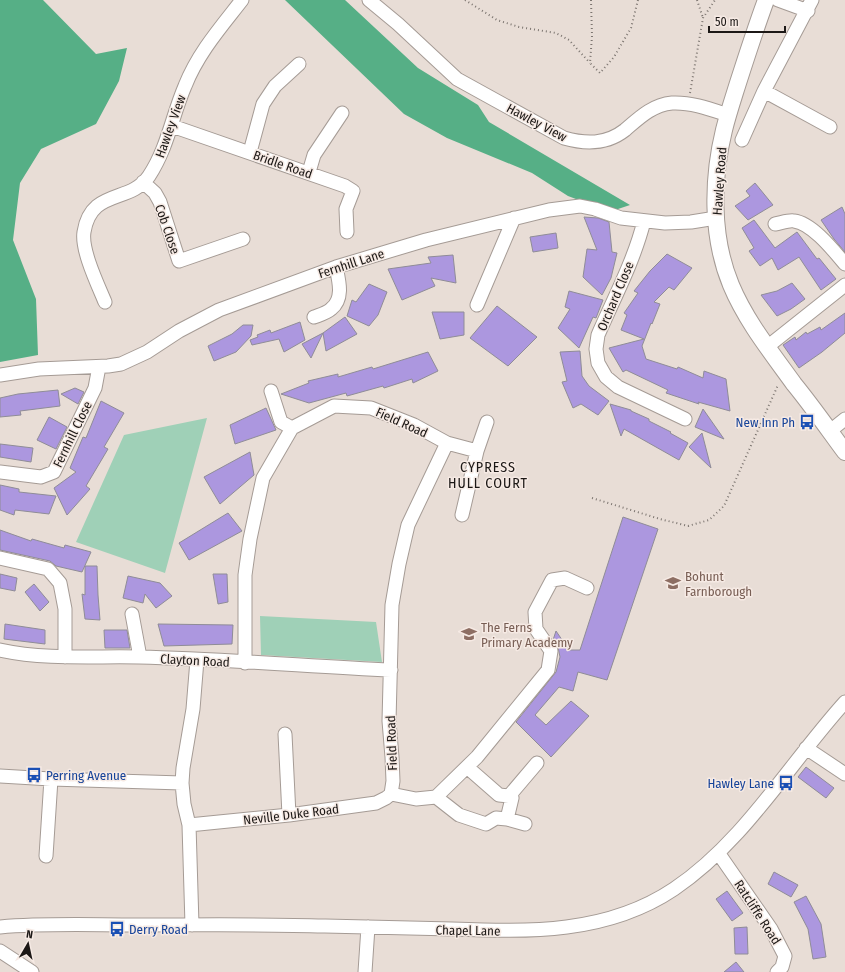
<svg xmlns="http://www.w3.org/2000/svg" width="845" height="972" font-family="'Fira Sans Condensed',sans-serif">
<rect width="100%" height="100%" fill="#e8ddd6"/>
<!-- green -->
<path fill="#9fd0b7" d="M207,418L165,573L76,542L124,435Z
M260,616L376,622L382,662L261,655Z"/>
<!-- forest -->
<path fill="#56af86" d="M0,0H43L96,54L127,48L119,81L96,124L41,149L20,183L13,240L36,299L38,355L0,362Z
M285,0H345L418,68L478,105L489,122L630,205L615,210L592,205L568,196L532,173L447,138L404,114Z"/>
<!-- building -->
<path fill="#ac97df" stroke="#8f8c97" d="M755,183L773,205L748,220L735,206L750,196L746,191Z
M842,207L845,214V252L834,239L821,220Z
M584,217L598,218L609,222L612,252L617,253L611,278L602,295L583,277L587,249L597,250Z
M754,220L775,248L797,232L817,259L819,258L836,279L821,290L799,257L778,270L772,258L760,266L749,251L754,248L742,228Z
M556,233L558,248L533,252L530,237Z
M667,254L692,268L674,290L669,287L654,302L660,304L652,324L651,323L642,346L646,359L677,369L678,367L703,378L704,371L726,379L730,411L698,402L699,404L666,393L668,390L626,370L623,372L609,348L644,339L621,330L627,315L624,313L638,293L634,291L650,271Z
M453,255L456,283L431,278L435,286L402,300L388,269L431,263L428,257Z
M792,283L805,299L791,309L777,316L761,295L777,291Z
M369,284L387,292L378,315L369,326L347,316L352,300L356,302Z
M569,291L603,300L596,318L593,317L579,348L558,328L570,309L565,307Z
M497,306L537,337L508,366L470,338Z
M432,312H464V335L440,339Z
M845,313V333L822,352L799,368L783,345L795,337L796,340L806,332L807,334L820,327L821,330Z
M345,317L357,334L326,351L323,333Z
M300,322L305,340L284,352L279,339L252,345L250,340L258,337L257,335L270,330L271,333Z
M243,325H253L251,336L236,352L214,361L208,346L232,334Z
M323,333L311,358L302,344Z
M580,351L582,376L589,386L609,401L598,415L581,404L573,408L562,382L567,381L560,352Z
M428,352L438,371L413,383L412,379L384,388L383,386L347,396L346,393L309,403L281,394L309,383L308,381L338,374V377L372,367L373,369Z
M75,388L84,392L78,404L61,394Z
M58,390L60,406L20,411L21,415L0,417V398L18,394Z
M101,401L124,413L104,447L108,449L86,486L90,489L67,515L54,488L76,472L70,468L83,437L86,438Z
M610,404L631,410V411L649,419V421L671,432L670,433L688,443L679,460L624,429L621,436Z
M266,408L276,430L235,444L230,425Z
M703,409L724,439L695,427Z
M49,417L67,427L56,449L37,440Z
M702,433L711,468L689,447Z
M0,444L33,448L31,462L0,457Z
M250,452L254,475L220,504L204,477Z
M0,485L19,489V492L56,496L49,514L15,510L14,515L0,510Z
M228,513L242,531L189,560L179,543Z
M623,517L658,529L607,680L578,672L573,691L559,687L535,715L546,725L571,701L589,716L551,757L516,722L556,672L560,657L558,647L553,640L556,631L569,650H580Z
M0,530L31,541L32,539L64,548L65,545L91,552L82,572L56,566L50,561L0,550Z
M85,566H97L98,595L100,620L85,619L82,594L85,595Z
M0,574L17,578L15,591L0,588Z
M213,574H227L228,602L218,604Z
M128,576L160,583L172,596L156,608L145,594L143,603L123,598Z
M34,584L49,602L40,611L25,592Z
M5,624L45,630V644L4,639Z
M158,624L233,625L232,644L164,646Z
M104,630H127L130,648H105Z
M806,767L834,788L826,798L798,777Z
M774,872L798,885L791,897L768,884Z
M727,891L743,913L732,921L716,899Z
M806,896L821,924L826,957L813,959L808,929L794,902Z
M747,927L748,954H735L734,928Z
M736,962L744,972H724Z"/>
<g fill="none" stroke-linecap="round" stroke-linejoin="round">
<defs>
<path id="minor" d="M369,0L398,24L457,79L564,138C585,144 606,145 625,130C639,118 652,105 672,103C691,102 710,109 728,115
M778,0L808,11
M764,91L830,127
M172,126L345,186L353,191L346,209L347,232
M742,140L764,91L812,0
M250,152L263,104L275,86L299,64
M309,172L314,155L342,113
M143,182L155,193L160,202L179,261L243,239
M644,221C634,261 614,298 598,335L596,349L598,363L606,377L618,387L685,419
M775,224C781,223 789,220 794,221C812,223 834,251 845,264
M105,302C98,285 81,250 84,232C91,188 130,204 149,176C168,147 172,116 185,86C198,53 221,27 242,0
M477,305L514,218
M314,317C319,315 327,313 331,309C344,299 339,281 336,267
M767,347L845,285
M0,375L39,369L108,366L121,364L147,352L179,331L219,310L336,267L426,240L549,210L580,206L595,209L621,218L665,223L691,222L716,218
M271,391L281,422L292,428
M830,431L845,419
M447,443L477,451
M0,472L41,477L54,472L95,388L98,372V367
M462,515L477,451L487,422
M0,558L48,569L60,583L65,609V657
M132,614L140,657
M0,650C46,660 93,656 139,657C223,659 307,666 391,670
M245,663V575L250,539L263,478L292,428L334,406L371,408L414,425L447,443L408,525L399,564L392,605L389,721L392,757L393,781L391,794
M285,734L289,815
M806,748L845,774
M467,767L499,795L509,796L537,763
M0,776L51,779L182,783
M391,794L416,799L436,797L477,757L548,670L551,651L536,629L535,612L552,580L565,578L587,588
M436,797L459,815L486,824L496,818L507,819L512,798L509,796
M507,819L525,824
M189,825L289,815L376,803L386,798L391,794
M719,854L771,929L785,956L782,967L777,972
M46,856L51,779
M192,925L189,825L184,804L182,783L183,768L193,709L197,660
M0,927C45,923 91,925 136,925C199,925 262,924 325,926C367,927 409,928 452,929C529,932 607,934 674,889C744,842 789,764 845,702
M0,951L32,972
M365,972L368,927"/>
<path id="major" d="M766,0C756,27 747,55 738,83C733,99 728,114 724,130C712,179 711,237 731,285C746,321 771,352 794,384C812,406 828,429 845,452"/>
</defs>
<!-- minor casing -->
<use href="#minor" stroke="#a59b95" stroke-width="15"/>
<!-- major casing -->
<use href="#major" stroke="#a59b95" stroke-width="18"/>
<!-- path -->
<path stroke="#7c7570" stroke-width="2" stroke-dasharray="1 3" stroke-linecap="butt" d="M465,0L497,20L519,27L556,33L569,40L590,63
M591,0L592,36L590,63L600,73L614,57L631,28L638,0
M697,0L703,18
M690,93L703,18L715,0
M592,498L660,519L688,526L709,520L724,506L778,385"/>
<!-- minor -->
<use href="#minor" stroke="#fff" stroke-width="13"/>
<!-- major -->
<use href="#major" stroke="#fff" stroke-width="16"/>
</g>
<!-- icons -->
<defs>
<symbol id="bus-bare" viewBox="-9 -9 18 18"><path d="M-5-6H5V4H4V6H2V4H-2V6H-4V4H-5ZM-3.5-4V0h7V-4ZM-3.5 1.2v1.5H-2V1.2ZM2 1.2v1.5H3.5V1.2Z" fill="#1a4fb4" stroke="#f6eae4" stroke-width="2.5" paint-order="stroke"/></symbol>
<symbol id="school-bare" viewBox="-9 -9 18 18"><path d="M0-5L7-2L0 1L-7-2ZM-4 1L0 2.5L4 1V4Q0 6-4 4Z" fill="#8d6e63" stroke="#f6eae4" stroke-width="2.5" paint-order="stroke"/></symbol>
</defs>
<g fill-rule="evenodd">
<use href="#bus-bare" x="796" y="411" width="22" height="22"/>
<use href="#school-bare" x="662" y="572" width="22" height="22"/>
<use href="#school-bare" x="458" y="623" width="22" height="22"/>
<use href="#bus-bare" x="23" y="764" width="22" height="22"/>
<use href="#bus-bare" x="775" y="772" width="22" height="22"/>
<use href="#bus-bare" x="106" y="918" width="22" height="22"/>
</g>
<g text-anchor="middle" stroke-width="3" stroke-linejoin="round" paint-order="stroke">
<!-- street labels -->
<g font-size="13" fill="#1c1816" stroke="#f6eae4">
<text transform="translate(537 122) rotate(28)" y="5">Hawley View</text>
<text transform="translate(170 126) rotate(-70)" y="5">Hawley View</text>
<text transform="translate(283 164) rotate(19)" y="5">Bridle Road</text>
<text transform="translate(719 181) rotate(-86)" y="5">Hawley Road</text>
<text transform="translate(168 229) rotate(71)" y="5">Cob Close</text>
<text transform="translate(351 263) rotate(-18)" y="5">Fernhill Lane</text>
<text transform="translate(615 296) rotate(-67)" y="5">Orchard Close</text>
<text transform="translate(402 422) rotate(24)" y="5">Field Road</text>
<text transform="translate(72 434) rotate(-64)" y="5">Fernhill Close</text>
<text transform="translate(195 660) rotate(3)" y="5">Clayton Road</text>
<text transform="translate(391 743) rotate(-92)" y="5">Field Road</text>
<text transform="translate(291 814) rotate(-7)" y="5">Neville Duke Road</text>
<text transform="translate(758 912) rotate(57)" y="5">Ratcliffe Road</text>
<text transform="translate(468 930) rotate(1)" y="5">Chapel Lane</text>
</g>
<!-- transit labels -->
<g font-size="13" fill="#164399" stroke="#f6eae4" text-anchor="end">
<text x="795" y="427">New Inn Ph</text>
<text x="46" y="780" text-anchor="start">Perring Avenue</text>
<text x="774" y="788">Hawley Lane</text>
<text x="129" y="934" text-anchor="start">Derry Road</text>
</g>
<!-- education labels -->
<g font-size="13" fill="#785e54" stroke="#f6eae4" text-anchor="start">
<text x="685" y="581">Bohunt<tspan x="685" dy="15">Farnborough</tspan></text>
<text x="481" y="632">The Ferns<tspan x="481" dy="15">Primary Academy</tspan></text>
</g>
<!-- neighbourhood labels -->
<g font-size="14" letter-spacing="1" fill="#1c1816" stroke="#f6eae4">
<text x="488" y="472">CYPRESS<tspan x="488" dy="16">HULL COURT</tspan></text>
</g>
</g>
<!-- north arrow -->
<g transform="translate(28 944) rotate(9)" stroke="#f6eae4" stroke-width="3" paint-order="stroke">
<path d="M0-3L7 15L0 10L-7 15Z" fill="#1c1816"/>
<text y="-6" font-size="11" font-weight="bold" text-anchor="middle" fill="#1c1816">N</text>
</g>
<!-- scale -->
<path d="M709 26v6h76v-6" fill="none" stroke="#1c1816" stroke-width="2"/>
<text x="715" y="26" font-size="12" fill="#1c1816" stroke="#f6eae4" stroke-width="3" paint-order="stroke">50 m</text>
</svg>
